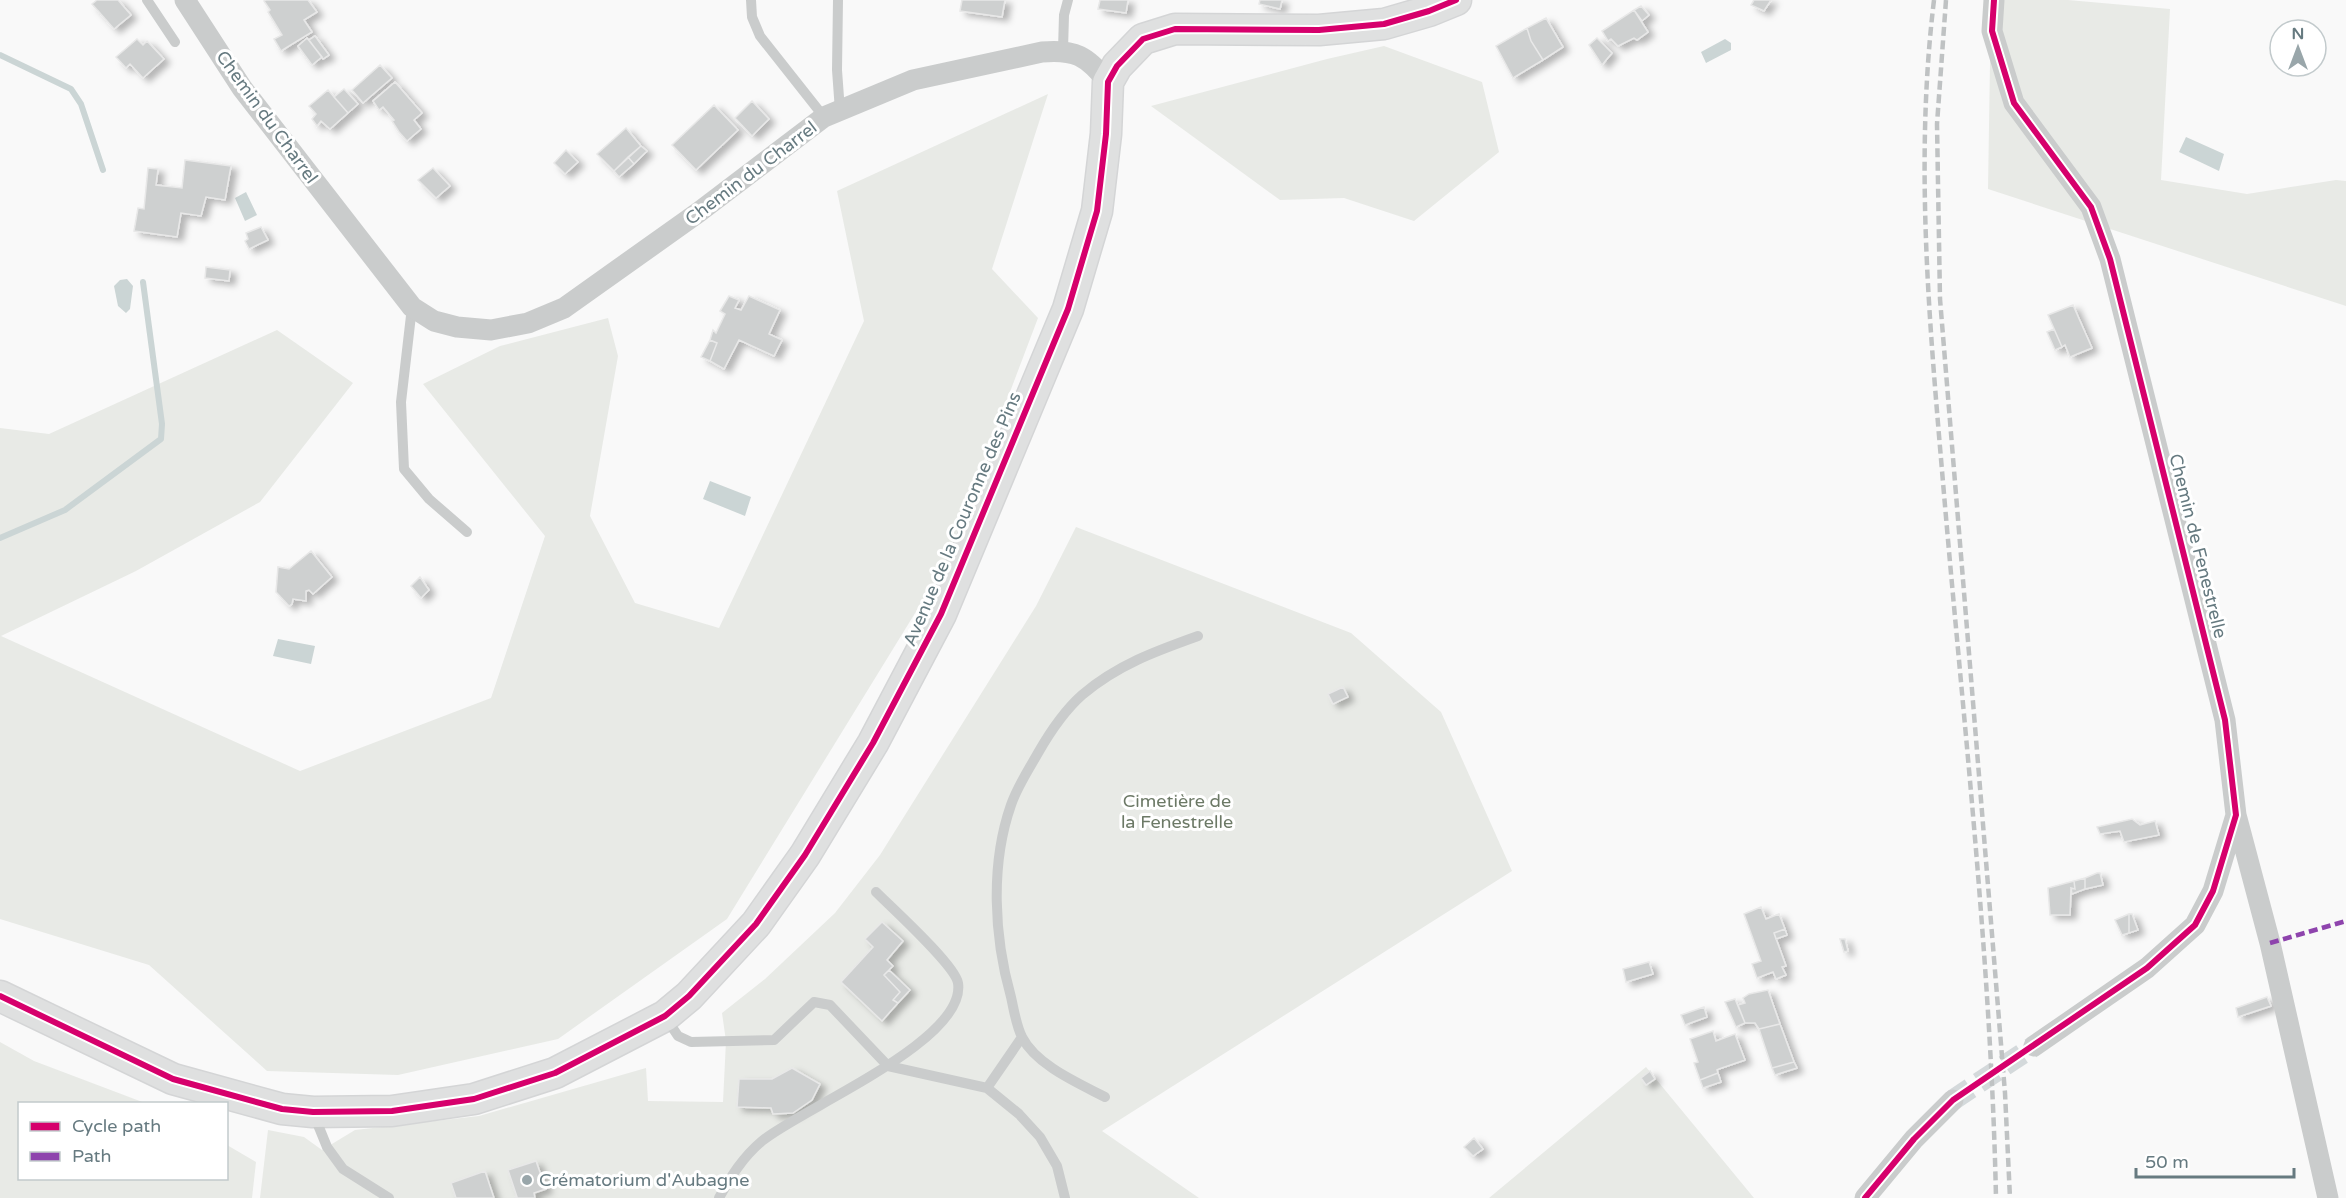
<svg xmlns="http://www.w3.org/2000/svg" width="2346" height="1198" font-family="'Varela Round',sans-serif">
<defs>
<filter id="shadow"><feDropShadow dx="6" dy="4" stdDeviation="3" flood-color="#0004"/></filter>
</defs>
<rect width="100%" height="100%" fill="#f9f9f9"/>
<!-- green -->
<path fill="#e8eae6" d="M1991,0H2068L2170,9L2161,180L2247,194L2336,180L2346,181V306L1988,189Z
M1384,46L1482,82L1499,152L1414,221L1344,198L1280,200L1151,106L1327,59Z
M1048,94L992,269L1038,318L944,566L727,919L558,1039L398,1075L267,1071L149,965L0,919V428L49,434L277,330L353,383L260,502L136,571L1,636L300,771L491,698L545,536L423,384L500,346L608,318L618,356L590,516L635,603L719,628L864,321L837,191Z
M1076,527L1351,633L1441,712L1512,871L1102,1131L1199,1198H260L268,1130L304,1137L322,1150L355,1130L479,1116L646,1068L648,1101L723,1102L726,1041L722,1013L765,979L835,913L880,855L1036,606Z
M0,1042L34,1061L145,1103L20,1104V1178H226L227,1145L256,1162L252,1198H0Z
M1646,1067L1754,1198H1489Z"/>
<!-- water -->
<path fill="#cbd5d5" d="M1725,39L1731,43V50L1706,63L1701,52Z
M2186,137L2224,154L2219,171L2179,152Z
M246,192L257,215L245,221L235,198Z
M127,279L133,286L130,309L126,313L118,306L114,286L120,280Z
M710,481L751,497L745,516L703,499Z
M278,639L315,646L311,664L273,656Z"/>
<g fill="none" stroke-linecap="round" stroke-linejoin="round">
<!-- stream -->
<path stroke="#cbd5d5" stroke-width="6" d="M0,55L71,89L81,104L103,170
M0,538L65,510L161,439L162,424L143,282"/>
</g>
<!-- building -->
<path fill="#ced0d0" stroke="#e8e8e8" stroke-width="1.5" filter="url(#shadow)" d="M97,0H118L131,15L114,29L92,4Z
M266,0H308L317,12L304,20L312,32L281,51L274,39L282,35L268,12L270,10L264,1Z
M962,0H1005L1002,17L960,11Z
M1100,0H1128L1126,13L1098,9Z
M1260,0H1282L1280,9L1259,4Z
M1754,0H1771L1764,11L1751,5Z
M1641,6L1649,15L1642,21L1634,10Z
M1634,10L1648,32L1637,40L1634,38L1618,46L1611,39L1608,41L1602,31Z
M1546,18L1563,47L1543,60L1531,41L1527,28Z
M1527,28L1531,41L1543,60L1513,78L1496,46Z
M315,36L329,55L323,59L309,40Z
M307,38L322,57L312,65L298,46Z
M1597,38L1612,53L1602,65L1589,45Z
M137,39L143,45L147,41L164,59L143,78L130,64L126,68L116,57Z
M380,65L392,78L363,103L352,90Z
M395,82L422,113L414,120L421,129L407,141L399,132L392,121L394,120L383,107L379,110L373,101Z
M344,89L358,104L348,113L334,97Z
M328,90L348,113L330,129L321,121L317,126L312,119L316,114L309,106Z
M752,101L769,119L752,136L735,118Z
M714,105L738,130L696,170L672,145Z
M626,128L641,146L614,171L597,154Z
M641,146L647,151L634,164L628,157Z
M566,150L578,162L565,174L554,163Z
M628,157L634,164L619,177L614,171Z
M185,160L231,166L225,200L206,197L201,216L181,213L177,237L134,231L138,208L144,209L148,168L158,169L156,185L182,188Z
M433,168L450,186L436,198L418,180Z
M261,227L268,240L249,249L245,241L248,239L246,233Z
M206,267L230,270L229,281L205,278Z
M729,296L739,300L735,308L741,310L749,296L780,310L769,334L782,340L774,356L739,340L724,369L710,361L717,343L710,340L713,330L716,333L725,314L720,311Z
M2073,305L2092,348L2070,357L2065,345L2062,347L2048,315Z
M2054,329L2062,347L2055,350L2047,332Z
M710,340L717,343L710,361L701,357Z
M311,551L332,577L313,594L309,590L306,591V601L293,599L292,604L289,606L276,592L278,567L289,569Z
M420,577L429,590L421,598L411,586Z
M1343,687L1348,697L1333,704L1328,694Z
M2132,819L2140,825L2155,821L2159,835L2124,842L2120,831L2100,834L2097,827Z
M2097,873H2100L2103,885L2085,889V878Z
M2085,878V889L2072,894L2071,888L2075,889L2074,881Z
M2074,881L2075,889L2071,888L2070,915H2050L2048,888Z
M1761,907L1766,919L1779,914L1785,929L1774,933L1786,966L1782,967L1786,975L1776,979L1773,972L1757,978L1752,964L1761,961L1744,914Z
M2129,914H2132L2138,930L2129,933Z
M2129,914V933L2122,935L2115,920Z
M882,922L903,941L887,960L893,966L884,975L900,992L893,1000L898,1003L882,1021L841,982L873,947L865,939Z
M1785,929L1787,935L1776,939L1774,933Z
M1840,939H1845L1848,951L1844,952Z
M1649,962L1653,974L1626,982L1623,969Z
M889,970L910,990L898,1003L893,1000L900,992L884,975Z
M1768,990L1780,1024L1759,1029L1755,1023H1745L1738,1005L1745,1003L1743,998L1749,994Z
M2267,997L2271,1006L2238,1017L2236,1008Z
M1735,999L1745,1023L1736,1027L1725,1002Z
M1704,1007L1707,1017L1685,1025L1681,1015Z
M1780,1024L1794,1062L1772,1068L1759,1029Z
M1713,1031L1716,1041L1735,1034L1745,1060L1719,1069L1717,1070L1718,1073L1700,1080L1694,1063L1698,1062L1690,1039Z
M1794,1062L1797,1068L1775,1075L1772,1068Z
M792,1068L820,1084L812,1100L793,1113L773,1114L771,1108L737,1107L739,1079H772Z
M1650,1071L1655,1079L1646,1085L1641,1078Z
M1718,1073L1721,1082L1703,1088L1700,1080Z
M1474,1138L1483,1149L1473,1156L1464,1147Z
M536,1161L546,1189L534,1193L535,1198H514L517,1197L508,1170Z
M485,1171L494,1198H456L451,1183Z"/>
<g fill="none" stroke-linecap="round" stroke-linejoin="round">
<!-- street-tunnel -->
<path stroke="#d4d9db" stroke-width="21" stroke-dasharray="21 10" stroke-linecap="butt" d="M1953,1100L2034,1046"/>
<defs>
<path id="secondary" d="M0,996L173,1079L282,1109L313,1112L392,1111L474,1099L555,1073L665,1016L689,996L756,924L805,855L873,743L941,614L1068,309L1097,211L1106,134L1108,82L1117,66L1143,39L1175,29L1319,30L1384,24L1429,11L1456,0"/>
</defs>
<!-- secondary casing -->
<use href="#secondary" stroke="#d4d5d6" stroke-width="33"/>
<!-- lane -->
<path stroke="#cacccc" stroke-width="10" d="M147,0L175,42
M751,0L752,17L760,36L824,117
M838,0L837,70L840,111
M1063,50L1064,15L1068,0
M412,307L401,402L404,469L429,499L467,532
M666,1018L678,1036L691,1042L774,1040L814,1002L830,1005L888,1066L987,1088L1019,1114L1040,1137L1057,1166L1065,1198
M987,1088L1022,1037
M1105,1097C1078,1083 1036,1065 1022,1037C1016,1025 1014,1010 1011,997C994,937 990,865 1011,805C1017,787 1029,769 1038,753C1050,732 1064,711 1082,695C1117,665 1156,651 1198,636
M314,1115L327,1147L343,1169L389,1198
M719,1198C731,1176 743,1157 762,1141C800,1109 967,1041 958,983C955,965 892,908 876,892"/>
<!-- street -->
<path stroke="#cacccc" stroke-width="21" d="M185,0L242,88L412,307L434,321L457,327L491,330L528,323L564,308L699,212L824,117L913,80L1042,52C1075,49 1087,56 1108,82
M1994,0L1992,31L2014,103L2091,207L2110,259L2225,720L2236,815L2213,891L2195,925L2147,968L2034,1046
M2236,815L2270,943L2328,1198
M1865,1198L1914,1139L1953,1100"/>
<!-- secondary -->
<use href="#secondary" stroke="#dfe0e0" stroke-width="30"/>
<!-- rail -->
<path stroke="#bfc2c3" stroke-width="4.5" stroke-dasharray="9 4.5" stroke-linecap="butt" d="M1934,0C1914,165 1930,329 1944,494C1964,728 1991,963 1996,1198
M1946,0L1937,124L1940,299L2005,1093L2010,1198"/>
<!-- quiet -->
<path stroke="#8e44ad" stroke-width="4.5" stroke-dasharray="9 4.5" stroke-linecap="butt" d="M2270,943L2346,921"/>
<defs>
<path id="cycleway" d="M0,996L173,1079L282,1109L313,1112L392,1111L474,1099L555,1073L665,1016L689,996L756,924L805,855L873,743L941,614L1068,309L1097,211L1106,134L1108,82L1117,66L1143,39L1175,29L1319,30L1384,24L1429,11L1456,0
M1865,1198L1914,1139L1953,1100L2147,968L2195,925L2213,891L2236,815L2225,720L2110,259L2091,207L2014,103L1992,31L1994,0"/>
</defs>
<!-- cycleway casing -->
<use href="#cycleway" stroke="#fff" stroke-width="10"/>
<!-- cycleway -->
<use href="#cycleway" stroke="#d6006c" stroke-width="6"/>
</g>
<!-- markers -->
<circle fill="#99a6aa" stroke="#fff" stroke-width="2" cx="527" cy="1180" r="6"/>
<g text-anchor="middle" stroke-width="6" stroke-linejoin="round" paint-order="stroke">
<!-- street labels -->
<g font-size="18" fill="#667a80" stroke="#fff">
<text transform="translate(267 117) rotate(54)" y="6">Chemin du Charrel</text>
<text transform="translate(751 173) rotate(-37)" y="6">Chemin du Charrel</text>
<text transform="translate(962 519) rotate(-67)" y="6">Avenue de la Couronne des Pins</text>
<text transform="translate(2198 546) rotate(76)" y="6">Chemin de Fenestrelle</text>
</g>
<!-- park labels -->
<g font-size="18" fill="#6c7966" stroke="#fff">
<text x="1177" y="807">Cimetière de<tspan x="1177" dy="21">la Fenestrelle</tspan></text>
</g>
<!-- poi labels -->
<g font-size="18" fill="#667a80" stroke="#fff" text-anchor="start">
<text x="539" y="1186">Crématorium d'Aubagne</text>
</g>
</g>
<!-- legend -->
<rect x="18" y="1102" width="210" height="78" fill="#ffffff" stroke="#c2cacc" stroke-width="1.5"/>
<rect x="30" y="1122" width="30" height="9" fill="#d6006c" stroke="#c2cacc" stroke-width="1.5"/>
<text x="72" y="1132" font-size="18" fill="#667a80">Cycle path</text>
<rect x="30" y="1152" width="30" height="9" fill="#8e44ad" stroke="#c2cacc" stroke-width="1.5"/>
<text x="72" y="1162" font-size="18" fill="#667a80">Path</text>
<!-- north arrow -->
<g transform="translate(2298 48)"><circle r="28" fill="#ffffff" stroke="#c2cacc" stroke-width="1.5"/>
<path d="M0-4.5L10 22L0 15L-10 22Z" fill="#99a6aa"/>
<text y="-9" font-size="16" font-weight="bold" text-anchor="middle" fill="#667a80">N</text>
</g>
<!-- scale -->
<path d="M2136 1168v9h158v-9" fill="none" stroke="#667a80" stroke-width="3"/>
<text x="2145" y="1168" font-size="18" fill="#667a80" stroke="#ffffff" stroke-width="4.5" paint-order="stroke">50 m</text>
</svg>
